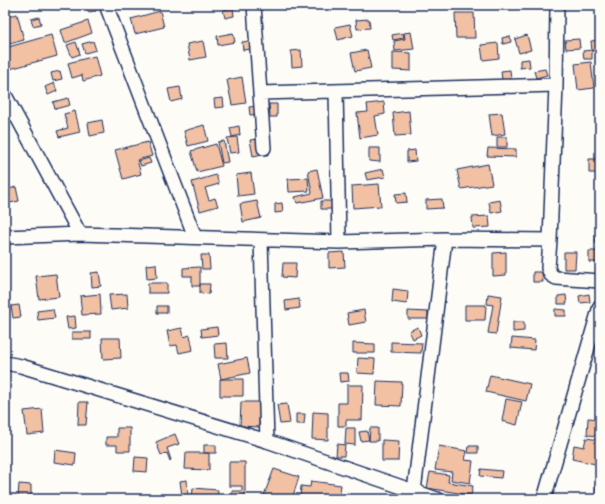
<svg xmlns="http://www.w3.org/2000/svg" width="605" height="504" font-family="Caveat,sans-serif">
<rect width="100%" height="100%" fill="#fdfcf7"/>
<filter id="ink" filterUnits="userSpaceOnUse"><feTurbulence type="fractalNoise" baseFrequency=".025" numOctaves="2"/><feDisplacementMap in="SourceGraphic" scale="8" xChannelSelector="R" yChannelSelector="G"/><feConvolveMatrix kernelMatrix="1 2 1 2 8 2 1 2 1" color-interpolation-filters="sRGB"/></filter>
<g filter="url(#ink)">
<!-- building -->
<path fill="#f2c0a3" stroke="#1b2f5e" d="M87,5H96V11L88,12Z
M233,8L234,16L225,18L223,10Z
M160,11L164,27L135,34L131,19Z
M455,13H474L475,38H456Z
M17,14L24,40L6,45L5,17Z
M39,17L41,24L33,26L31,19Z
M369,19L370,28L357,29L356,20Z
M88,21L92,33L65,43L61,30Z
M350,24L353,36L338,40L335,27Z
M411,32L414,49L395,51L394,41L405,39L404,33Z
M233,33L235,42L218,45L217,36Z
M403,33L404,38L393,40L392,35Z
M51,35L57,56L10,69L5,48Z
M527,35L531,50L519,53L515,39Z
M510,36L511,42L503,44L502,38Z
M579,39L580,48L566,49L565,40Z
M599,40L600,50L592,51L591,41Z
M93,41L96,50L85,53L82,44Z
M203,41L206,57L190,60L187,44Z
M251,41L252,49L243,50L242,42Z
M76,42L80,54L72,57L67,45Z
M498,43L499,58L483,60L481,45Z
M301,50L302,66L292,67L291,51Z
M367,50L371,68L355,71L351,53Z
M592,50V59H584L583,51Z
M393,52L411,53V71L393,70Z
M95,56L100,76L83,81L82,75L72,78L68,63Z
M529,59L530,67L520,68V60Z
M591,62L594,88L578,90L575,64Z
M545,69L547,75L536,78L534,71Z
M510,70L511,79L502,80L501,71Z
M60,71L62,79L53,81L51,73Z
M242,77L246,103L232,105L227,80Z
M54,83L57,91L48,95L45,87Z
M180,87L182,99L171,102L168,89Z
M68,98L70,105L55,109L53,102Z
M223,98L224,107L215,108L214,99Z
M384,102L385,114L375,116L378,135L360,138L357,113L368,112L367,104Z
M269,104H277V117H270Z
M258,106L259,114L250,115L249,107Z
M75,111L80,132L59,137L57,131L68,128L64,114Z
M409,111L411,135L395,136L393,113Z
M502,113L505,134L492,136L489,114Z
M102,120L104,133L90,136L88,123Z
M204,125L208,141L188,146L184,131Z
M239,126L240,135L232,137L230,128Z
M237,137L239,152L230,153L227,138Z
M497,137H507V147H497Z
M260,139L263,154L253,156L250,140Z
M224,141L228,162L222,163L218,142Z
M148,142L152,156L137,160L141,174L123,179L115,150Z
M216,144L222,166L197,172L191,151Z
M369,148H380V162L369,161Z
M488,148L516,149V157L487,156Z
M415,150L416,161L407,162V151Z
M149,158L151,163L141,166L139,161Z
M589,159H599V173H589Z
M488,164L492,184L461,189L457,170Z
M317,169L323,198L297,203L295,197L312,193L308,171Z
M383,169L385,177L367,180L365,173Z
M251,173L254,194L238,196L236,175Z
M216,175L219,184L205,188L209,200L215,198L218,206L200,211L192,182Z
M308,178L309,191L289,192L288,179Z
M379,184L381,206L353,208L352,186Z
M16,187L19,201L5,204V190Z
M406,193L407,202L396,203L395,194Z
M442,199L443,208L426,209V200Z
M500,200L502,211L491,213L489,202Z
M257,201L261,218L243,222L240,204Z
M321,201H333V209H321Z
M282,203L283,212L275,213V204Z
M489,216L490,227L473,228L472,217Z
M598,223H600V244L595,243Z
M589,251H597V262H589Z
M344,252L345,267L329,268V253Z
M506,252V275L493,276V253Z
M564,252H576L575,269H564Z
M201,255H209L210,269H202Z
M283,263H296L295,278L282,277Z
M156,264L157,278L147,279L146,265Z
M200,267V286H192V276H183V268Z
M99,272L101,286L92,287L91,273Z
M533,272H542L543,282H533Z
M56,274L59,297L39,299L36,276Z
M148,283H167V293H148Z
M200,284H210L209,294L200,293Z
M393,289L408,291L407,304L392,302Z
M100,294L101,314L82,315L80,296Z
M127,294L128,308L111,310L109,295Z
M488,294L502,296L496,334L488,333L493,305L487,304Z
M589,294L590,302L580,303L579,296Z
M566,295L567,304H558V296Z
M299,299L300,308L286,310L285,301Z
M19,305L21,317L13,318L11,306Z
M465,305H486L485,320H465Z
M157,306H167V313H157Z
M53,309L55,318L38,320L37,311Z
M555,309L566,310V316H555Z
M364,310L366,322L349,325L347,313Z
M408,311L428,312V319H408Z
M75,316L76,328L68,329L66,317Z
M513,322H524V331L513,332Z
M217,327L218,335L202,337L201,329Z
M418,327L421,335L413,339L409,331Z
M182,328L184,337L190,335L193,350L179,353L177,345L170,346L167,331Z
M72,332H91V339H72Z
M102,338H120L121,358L103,359Z
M512,338L535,340L534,350L511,348Z
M391,342L422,343L421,353L391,352Z
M227,343L228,358H215L214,344Z
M353,343L375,344V353H353Z
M247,358L250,373L221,379L218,364Z
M358,358L375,359L374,374L357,373Z
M339,373H348L349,381L340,382Z
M490,375L530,384L526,401L486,392Z
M220,379H243V396H220Z
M377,381L402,382L401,406L376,405Z
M347,385H363L362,420H346V426H338V403H347Z
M506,399L522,402L517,425L502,421Z
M79,402H88L86,425H78Z
M241,402H260L259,427L240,426Z
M287,404L290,423L280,424L277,405Z
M42,409L44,433L27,435L24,411Z
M313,412L328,413V440L312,439Z
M296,414H305L304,424H296Z
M588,418L600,419V436L587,435Z
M117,428H130V451H117V445H106V437H117Z
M346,428H355V445L345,444Z
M370,428H378V441H369Z
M367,431L369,440L361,441L359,432Z
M175,434L179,444L167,448L171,460L170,461L167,453L161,455L156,442Z
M586,438L600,440V465L572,459L574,445L584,447Z
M382,440L399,441L398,461H382Z
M337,444L345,445L344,456H336Z
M204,445H216V453H204Z
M439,446L467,451L465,460L473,461L470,483L451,480L452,472L435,470Z
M469,446H478V453H468Z
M55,450L76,453L75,465L54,462Z
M186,453H209V470L185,469Z
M135,457L148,458L147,472L134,471Z
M229,462H245V496L232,497V491H242V486H229Z
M274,469L299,477L292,499H275L264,495Z
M481,469L502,471L501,478L480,476Z
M430,472L449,475L448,482L473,486L471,495L427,488Z
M596,479H600V499H596Z
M187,480L188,495L182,496L180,481Z
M311,481L341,485L339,499H300L301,486L310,487Z
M19,484L31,485V497H18Z
M193,488L218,490L217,499H192Z"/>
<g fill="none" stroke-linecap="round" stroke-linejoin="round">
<defs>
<path id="minor" d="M106,5L195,237
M254,5L260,93L556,85
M336,91L339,242
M260,93L264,148
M5,95L80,234
M5,237L80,234L339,242L445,239L550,240L556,85L557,5
M261,240L267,441
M550,240L548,268L551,275L556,278L600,281
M5,363L21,366L267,441L437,499
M414,491L445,239
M544,499L600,306"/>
</defs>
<!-- minor casing -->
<use href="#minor" stroke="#1b2f5e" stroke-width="16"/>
<!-- minor -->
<use href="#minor" stroke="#fdfcf7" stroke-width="13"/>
</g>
</g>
<!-- margin -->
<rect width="605" height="504" fill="none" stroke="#fdfcf7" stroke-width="20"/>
<rect x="10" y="10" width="585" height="484" fill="none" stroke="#1b2f5e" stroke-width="1.5" filter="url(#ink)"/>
</svg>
